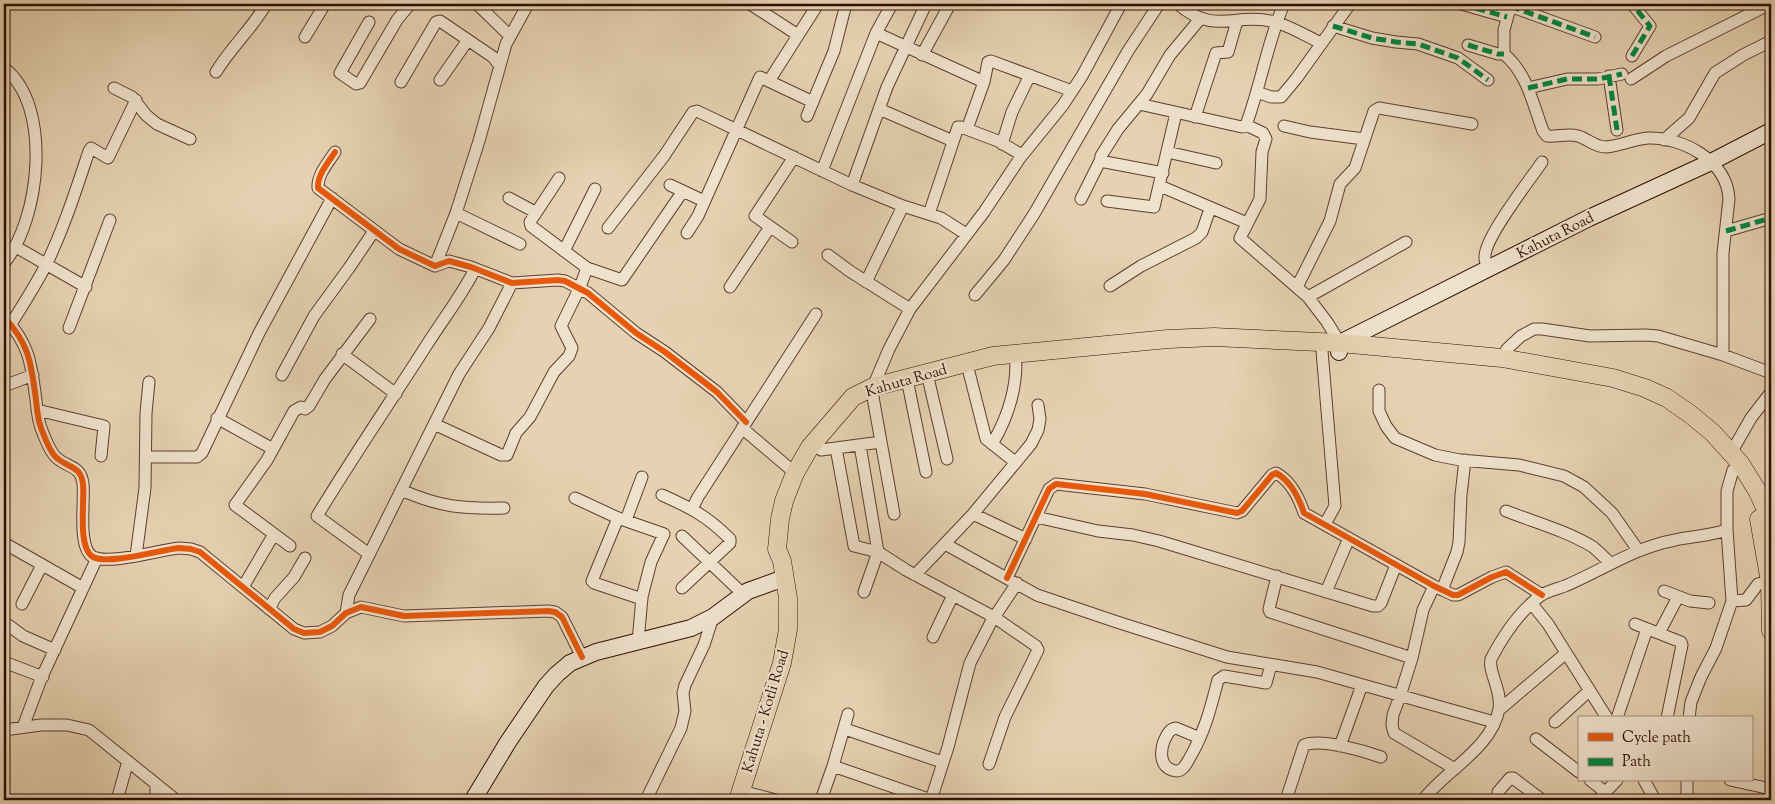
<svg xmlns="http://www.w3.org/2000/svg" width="1775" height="804" font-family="'Sorts Mill Goudy',serif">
<rect width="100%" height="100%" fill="#e6d2b2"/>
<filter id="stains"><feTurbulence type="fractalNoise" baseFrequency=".004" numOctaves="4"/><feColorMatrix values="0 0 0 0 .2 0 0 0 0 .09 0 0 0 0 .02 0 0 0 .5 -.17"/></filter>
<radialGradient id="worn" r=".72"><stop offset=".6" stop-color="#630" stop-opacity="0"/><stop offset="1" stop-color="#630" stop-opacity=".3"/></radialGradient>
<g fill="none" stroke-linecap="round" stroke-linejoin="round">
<defs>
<path id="minor" d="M477,4L510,36
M750,4L798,35
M1178,4C1215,36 1235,12 1275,22C1290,26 1306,36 1321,43
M1461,4L1507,17
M1511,4L1504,30V54C1527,73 1533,104 1543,131L1547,136C1558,137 1568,133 1578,136C1588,139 1595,147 1606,147C1620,146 1634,139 1648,138C1682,137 1727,160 1729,199L1723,253V355
M1510,6L1595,37
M369,22L340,73L356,84L360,83L397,20L410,4
M1333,26L1372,38L1396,42L1418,44L1458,58L1488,80
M876,33L984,82
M305,37L325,4
M1468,45L1498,54H1504
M922,55L950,4
M1632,56L1650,26L1632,4
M4,68C53,105 40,221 4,263
M216,72C231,47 252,29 266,4
M1609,76L1617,130
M1631,79L1666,56L1770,4
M440,80L468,40
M769,81L818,4
M401,82L436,22L440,21L493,57L500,66
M114,88L132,97L146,115L157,124L190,139
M1528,88L1567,79H1598L1622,74
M1257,92L1271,97H1281L1296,79L1350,4
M1139,104L1242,127L1246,125C1261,85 1267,43 1284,4
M879,109L953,141
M807,116L834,51L846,4
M1195,117L1216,53L1228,52L1237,21
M1246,125L1263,133L1266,139L1262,152L1260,199L1240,238L1308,297L1327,322L1340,343
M1284,126L1310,132L1364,139
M967,129L984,82L988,62L991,61L1072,91
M1664,140L1689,118L1715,73L1743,55L1771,41
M1002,144L1012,112L1030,75
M335,152C328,163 317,175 318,188L399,249L435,266L449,261L471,267L512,283L558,280L565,281L588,293L636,333L665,352L717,392L746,422
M1167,152L1216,163
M1100,161L1163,173
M822,171L876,33L892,4
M670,185L704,201
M852,185L887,87L926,4
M1160,186L1247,223
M509,198L535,212
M1081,199L1100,161L1101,156L1118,129L1147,94L1170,55L1200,19
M1107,201L1154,207L1176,113
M456,213L520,244
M929,214L958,127H961L998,141L1022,155
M608,228L664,156L693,112L697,111L852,185L903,206L941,218L966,234
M1726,231L1771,218
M687,233L698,216L760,77L813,102
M792,242L755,216L794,157
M16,247L86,287
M564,251L595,189
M828,255L851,272L910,309
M435,266L456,213L479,141L506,44L528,4
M587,268L622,280L683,191
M1488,269C1487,266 1485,261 1485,258C1483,239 1530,180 1542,162
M866,282L903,206
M1110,286L1141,266L1196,238L1202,232L1210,209
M730,287L770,227
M1297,287L1330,221L1340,184L1355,168L1374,111L1379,108L1472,124
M975,295L1004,260L1034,214L1128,51L1159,4
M1308,297L1406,242
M4,317C30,345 31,363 36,400C37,411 38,423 43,433C46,441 51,454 58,459C69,468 81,466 83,484C85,500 77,548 93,557C110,565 159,550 179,548L191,549L200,552L294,629L304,633L320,632L332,626L346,613L361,607L404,616L548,611L555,612L562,617L582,657
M11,324C23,305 35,286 46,265C64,228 76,190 89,151L91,148L108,158L136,100
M69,328L110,220
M1322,351L1335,506L1325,524
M342,354L396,394
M1502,358L1507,349L1521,336L1534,329H1542L1590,336L1646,335L1658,336L1723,355L1771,373
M969,372L986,439L1015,462
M282,375L314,316L349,268L374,231
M907,379L926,472
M929,382L947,459
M4,386L33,375
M873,387L889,349L910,309L984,212L1020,158L1063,105L1082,76L1121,4
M1379,390V411L1386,426L1395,438L1435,455L1460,460L1519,465L1564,476L1584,487L1612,513L1638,550
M37,410L104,426L101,456
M217,418L273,449
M434,424L501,455H507L516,433L530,417L554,372L569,356L572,348L561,326L580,287L587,268L531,226L530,222L559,178
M742,428L795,473
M881,442L894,514
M992,444C1008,418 1019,383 1015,353
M860,445L878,552L906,570L994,617L1036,646L1038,650L1005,717L989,764
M836,448L854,546L878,552L864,592
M821,450L881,442L873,397
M1731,453L1751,418L1771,392
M146,457H197L202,453L259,333L332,198
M401,490C440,507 462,509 504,508
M662,495C691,508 707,516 730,539V543L682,588
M575,498L618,518L664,534L651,562L642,597L638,642
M692,509L698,497L816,314
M1506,511C1534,522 1567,531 1593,547C1599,552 1605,558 1610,563
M973,514L1026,539
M1036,517L1098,531L1133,535L1159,541L1373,606H1378L1381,603L1396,565
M618,518L592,581L594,583L642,599
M626,520L642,477
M682,536L743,594
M4,543L83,588
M945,544L1037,595L1117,622L1227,657L1317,672L1494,722
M290,546L235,505L267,460L294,411L301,407L305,409L309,406L325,379L370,319
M369,554L317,516C352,458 391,401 428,343C444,318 462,295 475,269
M136,556L145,488L146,413L149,382
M915,575L973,514L1031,444L1038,430L1040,419L1038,405
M1277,576L1269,609L1270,612L1412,658
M1007,578L1049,489L1056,484L1145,494L1237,513L1242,511L1272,475L1276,473C1291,481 1299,498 1304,513L1434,586L1453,595H1458L1492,577L1506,572L1542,595
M1434,586L1423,610L1412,658L1400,696L1393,715L1392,725L1394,733L1455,769
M243,587L274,534
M1442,590L1457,552L1459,542L1461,495L1465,460
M1664,591L1690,601L1709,603
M1326,592L1349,538
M1732,601L1746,600L1758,584L1770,582
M22,604L42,565
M1532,604L1548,624L1607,718
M269,609L275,598L294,577L305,558
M346,613L349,595L459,374L489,328L512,283
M4,622L23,636L55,650
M1635,624L1681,642L1682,645L1667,718
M1659,633L1678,597
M933,637L953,595
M4,662L43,677
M1499,710L1566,653
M1617,718L1647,629
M1689,718L1691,702L1701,677L1716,648L1732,601L1727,530
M1555,722L1589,691
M23,727L41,679L97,558
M845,729L942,762
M4,730L41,725H67L89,730L176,800
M1200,738L1176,728C1169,729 1167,735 1164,741C1160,752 1160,766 1172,770C1177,772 1180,771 1183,768C1187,764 1190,757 1193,752C1206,728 1211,706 1218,680L1224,676L1266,683L1271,665
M1536,739L1579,772
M1340,746L1362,685
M833,766L931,800
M1590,780L1605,792
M1644,780L1655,800
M1687,780V800
M1730,780L1771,789
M156,784V800
M741,791L776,800
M1498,792L1510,778H1513L1542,800
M117,800L128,761
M646,800L681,728L685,711L683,693L685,685L704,645L713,617
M821,800L833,766L848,714
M931,800L948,747L970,663L991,622L1017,583
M1286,800L1304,745C1321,738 1364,751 1381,757
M1423,800C1446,770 1492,748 1499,709C1502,689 1488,673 1491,659C1503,636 1519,612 1540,596C1547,591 1557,589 1565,586C1603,570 1633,548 1675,540C1693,536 1709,536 1727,530V491L1733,470
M1598,800L1617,780"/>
<path id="secondary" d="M1339,352L1340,343L1589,218L1711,162L1771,131
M473,800L508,742L546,686L557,674L570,663L596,652L691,628L713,617L748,591L784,578"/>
<path id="primary" d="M1759,519L1770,582L1771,631
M738,800L782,663L788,629V598L782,561L777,549L780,519L784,501L795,473L810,447L853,397L873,387L993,356L1168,339L1214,337L1340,343L1502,358L1613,378L1645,388L1667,398L1690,414L1713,433L1740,463L1758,492L1766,510L1771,531"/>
</defs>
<!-- minor casing -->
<use href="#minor" stroke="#5d3e2e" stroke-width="13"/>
<!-- secondary casing -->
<use href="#secondary" stroke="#2f0d02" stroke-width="18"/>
<!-- primary casing -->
<use href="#primary" stroke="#2f0d02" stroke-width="19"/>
<!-- minor -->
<use href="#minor" stroke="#efe2cd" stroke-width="11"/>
<!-- secondary -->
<use href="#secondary" stroke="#efe2cd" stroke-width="16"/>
<!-- primary -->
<use href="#primary" stroke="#e6d2b2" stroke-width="18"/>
<!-- quiet -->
<path stroke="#00873e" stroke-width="5" stroke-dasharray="10 5" stroke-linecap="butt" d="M1461,4L1507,17
M1510,6L1595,37
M1333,26L1372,38L1396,42L1418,44L1458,58L1488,80
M1468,45L1498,54H1504
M1632,56L1650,26L1632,4
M1609,76L1617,130
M1528,88L1567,79H1598L1622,74
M1726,231L1771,218"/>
<defs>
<path id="cycleway" d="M335,152C328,163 317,175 318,188L399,249L435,266L449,261L471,267L512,283L558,280L565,281L588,293L636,333L665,352L717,392L746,422
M4,317C30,345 31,363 36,400C37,411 38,423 43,433C46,441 51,454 58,459C69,468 81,466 83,484C85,500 77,548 93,557C110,565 159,550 179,548L191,549L200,552L294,629L304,633L320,632L332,626L346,613L361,607L404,616L548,611L555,612L562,617L582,657
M1007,578L1049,489L1056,484L1145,494L1237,513L1242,511L1272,475L1276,473C1291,481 1299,498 1304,513L1434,586L1453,595H1458L1492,577L1506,572L1542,595"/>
</defs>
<!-- cycleway casing -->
<use href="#cycleway" stroke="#efe2cd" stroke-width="9"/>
<!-- cycleway -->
<use href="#cycleway" stroke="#e8590c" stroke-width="6"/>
</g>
<g text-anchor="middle" stroke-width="4.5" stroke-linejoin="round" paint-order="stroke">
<!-- street labels -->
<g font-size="15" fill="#2f0d02" stroke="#efe2cd">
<text transform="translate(1555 235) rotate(-27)" y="5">Kahuta Road</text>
<text transform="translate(906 380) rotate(-16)" y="5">Kahuta Road</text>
<text transform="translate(765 711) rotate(-73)" y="5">Kahuta - Kotli Road</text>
</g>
</g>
<!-- margin -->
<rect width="1775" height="804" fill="none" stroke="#e6d2b2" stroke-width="20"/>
<rect x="5" y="5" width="1765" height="794" fill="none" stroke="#2f0d02" stroke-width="2.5"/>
<rect x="10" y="10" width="1755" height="784" fill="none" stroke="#2f0d02"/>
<!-- legend -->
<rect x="1578" y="716" width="175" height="65" fill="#efe2cd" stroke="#a28d7c"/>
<rect x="1588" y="733" width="25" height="8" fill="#e8590c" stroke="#a28d7c"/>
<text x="1622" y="742" font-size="15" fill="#2f0d02">Cycle path</text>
<rect x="1588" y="758" width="25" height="8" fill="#00873e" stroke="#a28d7c"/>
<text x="1622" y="766" font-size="15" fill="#2f0d02">Path</text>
<rect width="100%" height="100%" filter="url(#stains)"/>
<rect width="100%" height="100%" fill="url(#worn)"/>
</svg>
